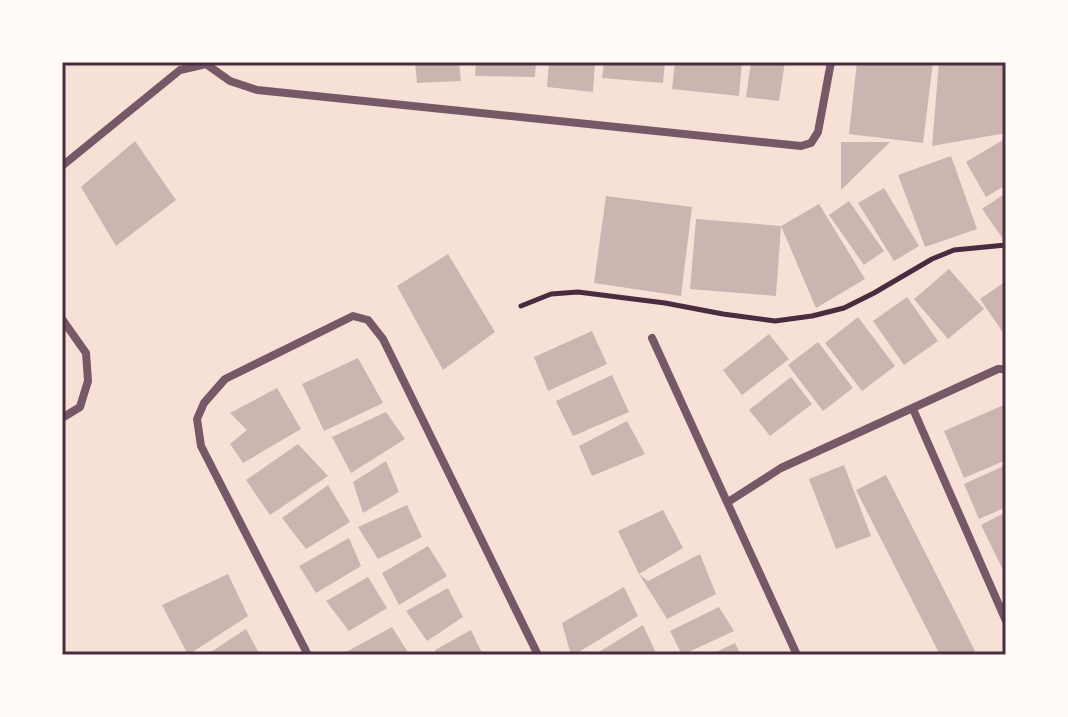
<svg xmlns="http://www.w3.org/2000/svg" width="1068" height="717" font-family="'IBM Plex Sans',sans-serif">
<rect width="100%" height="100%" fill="#f7e1d7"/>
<!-- building -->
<path fill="#ccb4b1" d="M415,62H459L461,81L417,83Z
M476,62H536L535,77L475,76Z
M549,62H595L593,92L547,87Z
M604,62H665L663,83L602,78Z
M675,62H742L739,96L672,89Z
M751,62H785L779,101L746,97Z
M857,62H933L923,143L849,134Z
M939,62H1006V133L932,146Z
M1006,138V185L986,197L966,162Z
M135,141L176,200L116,246L81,187Z
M841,142H890L841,190Z
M951,156L977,229L925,247L898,175Z
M884,188L919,246L894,261L858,203Z
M1006,193V237L1003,239L982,209Z
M606,196L692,207L681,296L594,283Z
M849,201L884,251L864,265L829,215Z
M819,204L865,279L816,308L781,226Z
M696,219L781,226L776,296L690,289Z
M448,254L495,332L443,370L397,286Z
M949,269L984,309L948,339L914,299Z
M1006,281V337L980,299Z
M907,297L938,341L904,365L873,321Z
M858,317L895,366L862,391L825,343Z
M592,331L607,364L548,391L534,357Z
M769,334L789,359L742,395L723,370Z
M818,342L853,388L823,411L788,365Z
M358,358L383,403L324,431L302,384Z
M612,375L629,412L573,436L556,401Z
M791,377L812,404L770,436L749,410Z
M277,388L301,429L243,463L230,444L247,430L230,413Z
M1006,404V460L964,478L944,431Z
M386,412L405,439L351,473L332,437Z
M627,421L645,454L592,476L579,446Z
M298,444L328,476L270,515L246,480Z
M386,461L399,492L363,513L353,482Z
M844,465L871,536L836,549L809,479Z
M1006,465V507L979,519L964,484Z
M886,475L975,651L966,655H940L856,490Z
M328,485L350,522L306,549L282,518Z
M407,505L422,537L378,559L358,527Z
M663,510L683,548L639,574L618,531Z
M1006,512V571L1004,572L981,525Z
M349,538L361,566L316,593L299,566Z
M428,546L447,576L399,605L382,573Z
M700,554L716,594L667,619L639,574L648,581Z
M228,574L248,616L188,655L162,605Z
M368,577L387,608L349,631L326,601Z
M624,587L638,616L574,655H571L562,623Z
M448,588L463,617L427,641L406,611Z
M719,607L734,631L682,655L670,631Z
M643,625L657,655H594Z
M392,627L409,654L347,655L346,652Z
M246,629L260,655H206Z
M471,630L483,655H438L435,650Z
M735,643L741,655H710Z"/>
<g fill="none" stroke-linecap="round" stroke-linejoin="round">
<!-- path -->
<path stroke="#4a2c40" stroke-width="5" d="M521,306L551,294L578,292L665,303L723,314L775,321L812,316L844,308L874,293L932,259L954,250L1006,245"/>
<!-- minor -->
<path stroke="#755966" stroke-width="8" d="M206,64L230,81L257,90L801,146L811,143L818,132L831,62
M62,166L180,70L206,64V62
M62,319L86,353L88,381L80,407L62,418
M652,338L797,655
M913,409L1006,621
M728,502L781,468L998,369H1006
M308,655L201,446L197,419L204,403L225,379L353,316L368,320L383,339L538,655"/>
</g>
<!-- border -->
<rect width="1068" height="717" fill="none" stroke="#fffaf5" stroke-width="128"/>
<rect x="64" y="64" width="940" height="589" fill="none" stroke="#4a2c40" stroke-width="3"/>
</svg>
